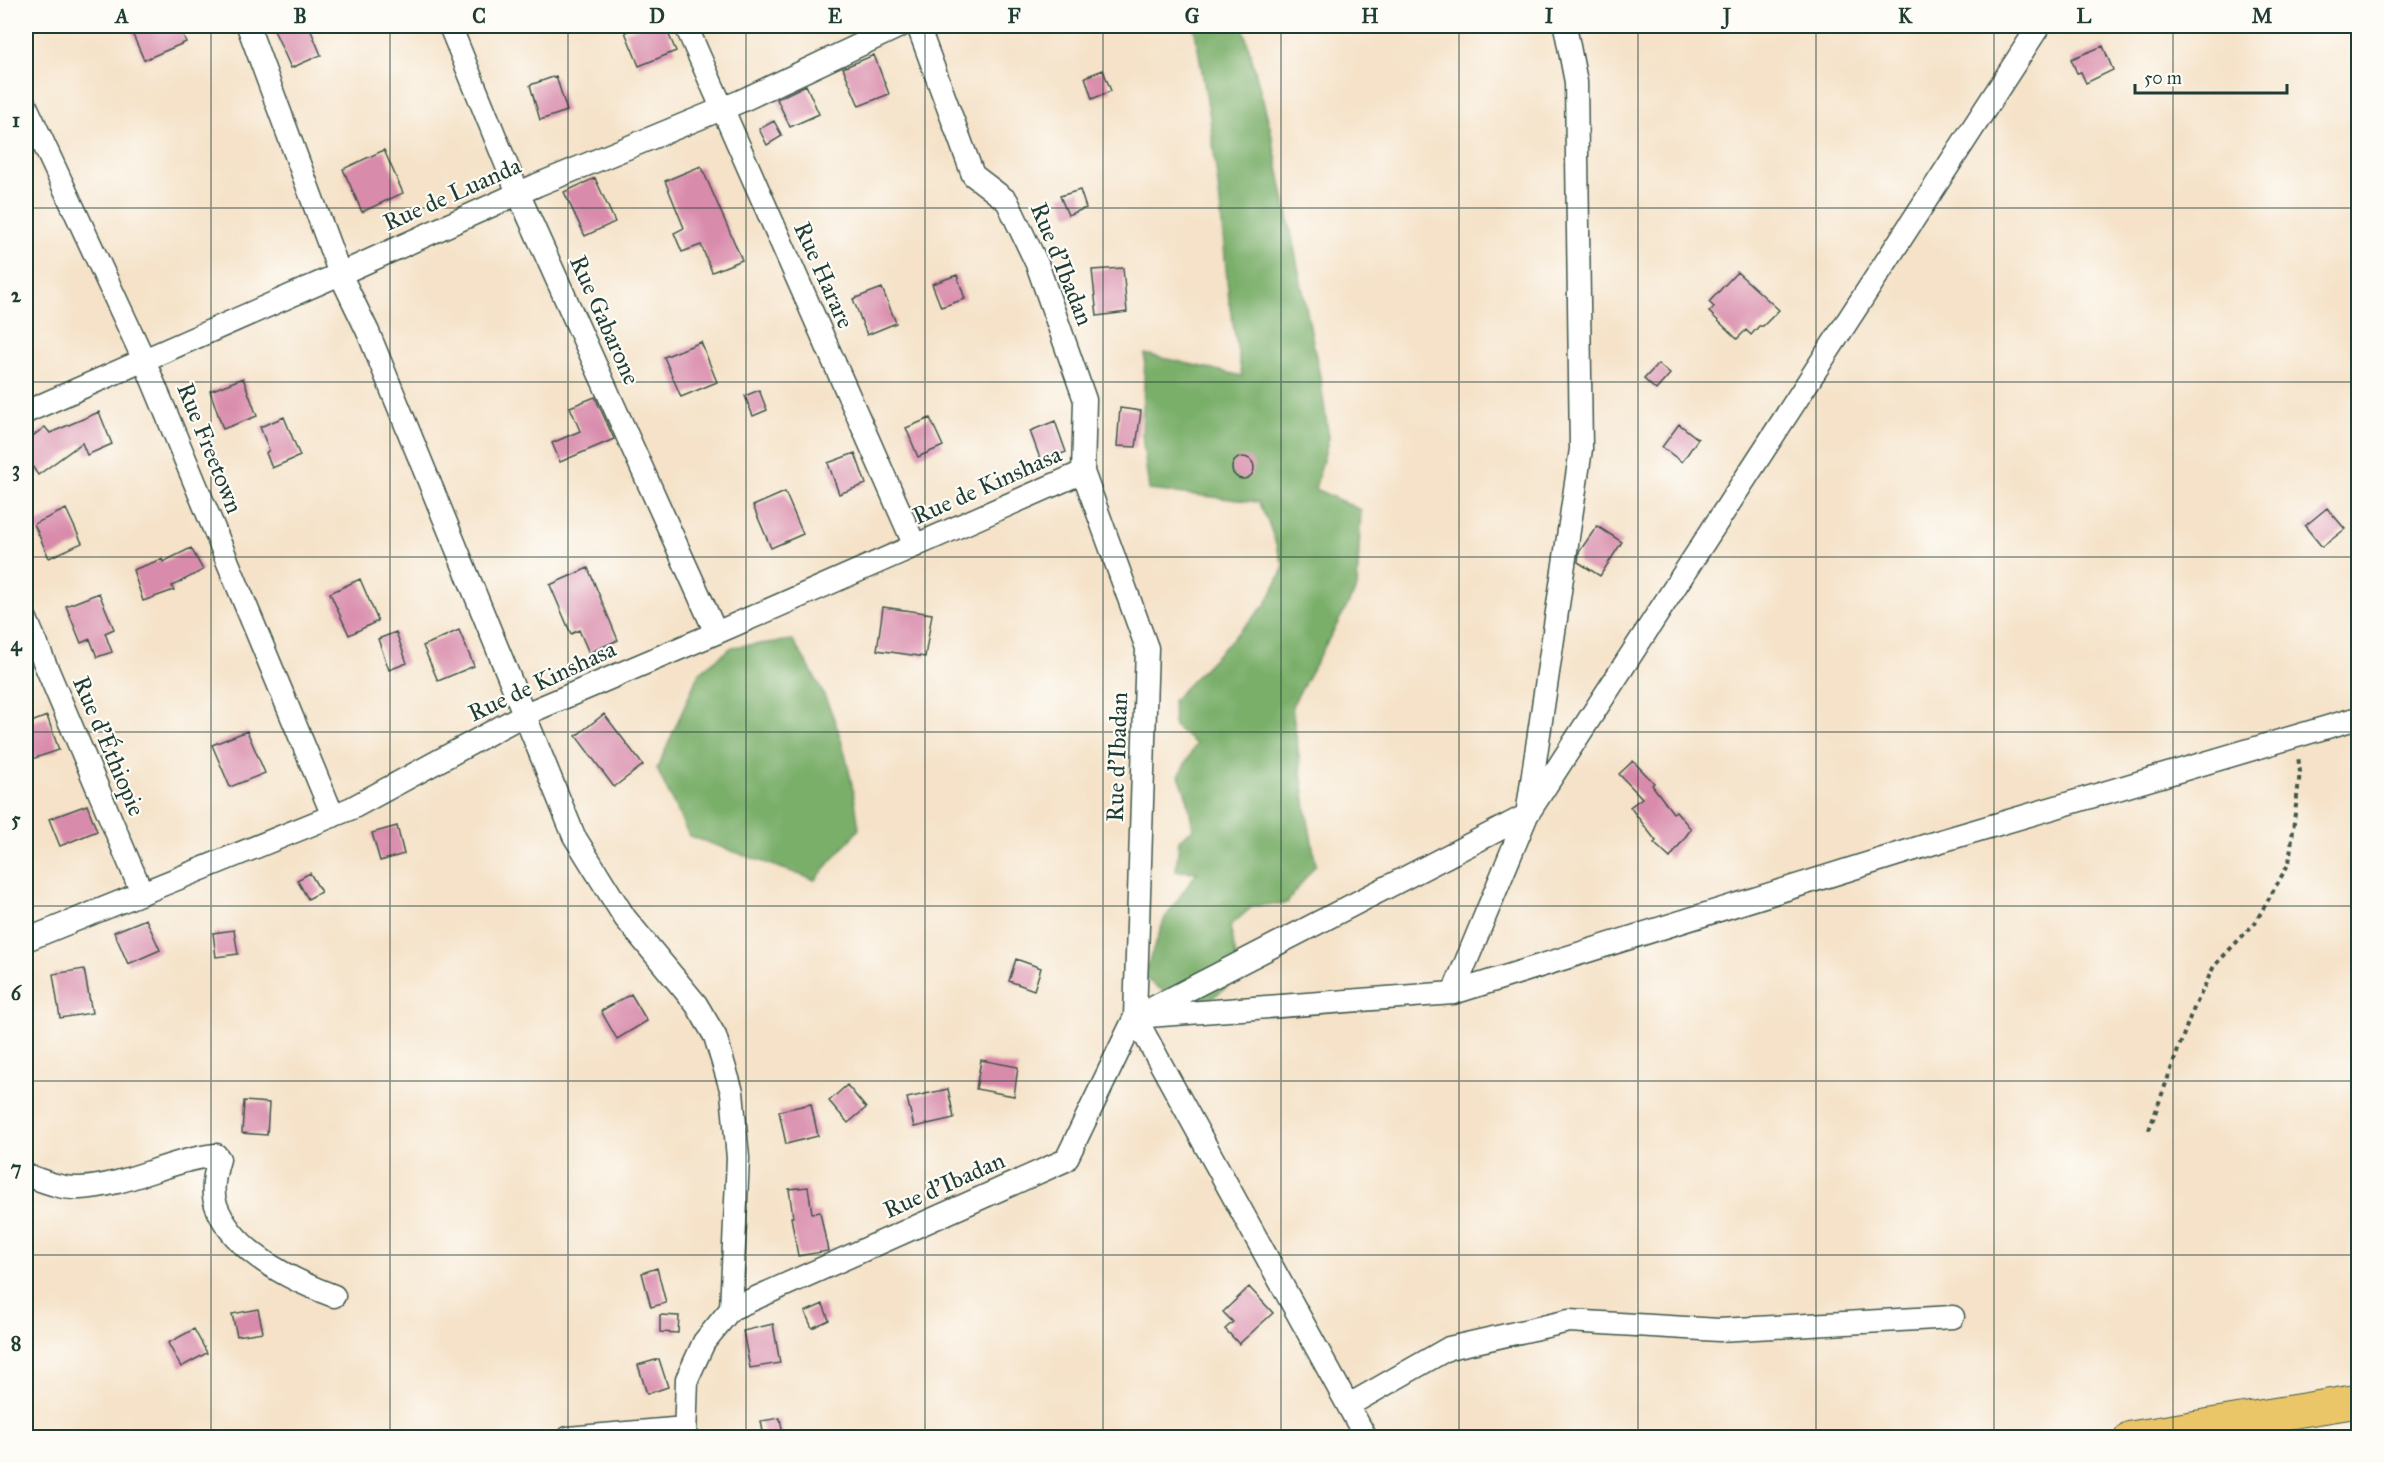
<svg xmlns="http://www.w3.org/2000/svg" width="2384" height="1463" font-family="'IM FELL Great Primer',serif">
<rect width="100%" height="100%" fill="#fdfcf7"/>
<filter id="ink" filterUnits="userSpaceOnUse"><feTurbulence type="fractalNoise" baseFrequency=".0167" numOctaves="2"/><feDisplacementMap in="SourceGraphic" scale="12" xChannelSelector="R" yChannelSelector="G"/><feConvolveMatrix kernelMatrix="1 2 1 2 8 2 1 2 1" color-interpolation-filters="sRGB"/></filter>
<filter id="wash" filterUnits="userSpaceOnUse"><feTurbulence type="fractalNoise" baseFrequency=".008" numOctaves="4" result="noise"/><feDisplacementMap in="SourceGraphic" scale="24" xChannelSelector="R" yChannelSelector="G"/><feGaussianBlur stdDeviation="1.35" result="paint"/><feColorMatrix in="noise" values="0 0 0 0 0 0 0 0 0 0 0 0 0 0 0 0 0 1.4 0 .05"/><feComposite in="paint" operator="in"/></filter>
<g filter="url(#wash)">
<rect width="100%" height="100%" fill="#f5e2c8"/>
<!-- forest -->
<path fill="#7aaf6b" stroke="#4c7650" stroke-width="1.5" d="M1194,26H1243L1270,127L1320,377L1329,438L1315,489L1361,510L1357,588L1292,706L1306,809L1316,864L1287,903L1253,906L1230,926L1240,977L1193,1012L1143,977L1165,918L1197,872L1176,871L1179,840L1193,829L1188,801L1179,775L1196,744L1174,726L1173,700L1266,604L1284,567L1269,524L1258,502L1149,490L1142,435L1145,354L1242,376L1229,301L1220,203L1210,118Z
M793,640C802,656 813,672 821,689C843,732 853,781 859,829L815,880L689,836L657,769L699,673L732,647Z"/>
<g id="blocks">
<!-- building -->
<path fill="#d98bab" d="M129,26H179L186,42L144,60Z
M284,26H309L321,55L291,68L274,30Z
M641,26H665L676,51L639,66L625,32Z
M2103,46L2113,70L2086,83L2081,72L2077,73L2071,59Z
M874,55L889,94L859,106L843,68Z
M1103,70L1111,91L1092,99L1085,77Z
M556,76L567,111L540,120L530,85Z
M806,85L819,114L790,127L777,99Z
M774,121L782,136L767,145L759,129Z
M384,150L403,193L362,212L343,169Z
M701,166L742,260L712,272L701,245L682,252L674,233L684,228L665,181Z
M595,178L615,222L585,236L564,192Z
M1080,190L1086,208L1068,215L1060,196Z
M1123,268L1127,312L1097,316L1092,270Z
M1737,272L1779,310L1763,326H1759L1751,335L1746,330L1737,339L1709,312L1714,307L1709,302Z
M957,275L965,299L941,307L932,284Z
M882,288L896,323L867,335L853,299Z
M701,342L717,382L681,397L664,357Z
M1658,364L1670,374L1656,390L1644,379Z
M243,378L257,416L223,429L210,391Z
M759,390L767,410L753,416L745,396Z
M595,397L614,439L560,462L552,443L580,431L570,407Z
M1120,408L1141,411L1136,447L1117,446Z
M99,412L112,444L87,455L82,443L38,475L26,457V441L45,427L50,433Z
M284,417L300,456L272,468L266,453L269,450L260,427Z
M930,418L943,446L918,457L906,428Z
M1055,421L1066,452L1041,461L1030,431Z
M1679,424L1698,439L1682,462L1662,447Z
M855,453L866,484L839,494L828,463Z
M1232 468a11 11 0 1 1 22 0a11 11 0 1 1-22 0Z
M785,492L803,534L771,548L753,506Z
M2327,508L2345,529L2322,547L2305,526Z
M66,509L82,543L49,558L34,524Z
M1597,526L1622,542L1600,576L1578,562L1579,552Z
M191,548L203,570L172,586L174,590L143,601L133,570L162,559L163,562Z
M588,568L618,640L589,653L579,630L571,634L550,585Z
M360,579L378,621L349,635L330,593Z
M99,593L114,629L105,633L112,652L97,657L90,639L81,643L66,606Z
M883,607L932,614L925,657L877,650Z
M459,630L474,666L438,681L423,646Z
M396,632L407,663L389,670L378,639Z
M604,714L643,765L614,787L576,736Z
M47,716L59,750L26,761V724Z
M247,731L265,773L230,787L212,745Z
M1633,761L1654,783L1652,785L1673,813L1676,811L1691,829L1670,858L1654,843L1656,841L1630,807L1642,798L1619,774Z
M87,805L97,831L60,846L49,819Z
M397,826L404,854L380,861L372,833Z
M310,873L321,892L308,899L297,880Z
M146,919L160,950L128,964L114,932Z
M234,930L238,954L216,957L213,933Z
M1016,959L1041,968L1034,990L1009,981Z
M84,969L92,1013L60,1018L53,974Z
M631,994L647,1021L617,1039L601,1011Z
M981,1060L1018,1067L1014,1096L976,1089Z
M847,1085L866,1108L848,1123L829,1101Z
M948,1089L954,1118L914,1127L907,1098Z
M244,1101L269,1103L267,1135L242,1133Z
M811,1104L818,1136L786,1144L779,1111Z
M808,1187L812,1213L820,1212L828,1251L798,1256L791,1217H793L789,1189Z
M657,1268L666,1303L651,1307L642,1273Z
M1249,1287L1273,1313L1239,1344L1225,1329L1233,1322L1223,1312Z
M823,1304L829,1320L812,1328L805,1312Z
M258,1309L263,1332L237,1336L232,1314Z
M660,1315L679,1316L678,1333L660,1332Z
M773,1324L780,1363L750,1368L743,1331Z
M194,1329L207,1353L181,1367L168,1343Z
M659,1359L668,1387L647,1394L638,1365Z
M780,1418L783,1435L764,1437L761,1421Z"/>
</g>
</g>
<g filter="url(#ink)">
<use href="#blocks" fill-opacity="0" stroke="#3f564a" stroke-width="1.5"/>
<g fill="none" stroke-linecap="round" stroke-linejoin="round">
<defs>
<path id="minor" d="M248,26L340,274L368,332L574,836L625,918L696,1004L715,1036L732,1092L738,1158L731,1309L704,1342L687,1379L685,1438
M450,26L518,193L716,633
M686,26L915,546
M26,106L144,360L333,816
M26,412L340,274L537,185L741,101L900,26
M26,619L142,893
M26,940L352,808L523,715L716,633L1083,472
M1453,993L1527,815L2039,26
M1145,1012L1527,815L1581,449L1576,82L1565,26
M1135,1017L1453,993L1934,843L2358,718
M1135,1017L1366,1438
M26,1175C43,1181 61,1189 80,1188C127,1186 169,1160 216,1155L219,1159C215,1172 211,1191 216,1205C233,1252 291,1280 334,1296
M731,1309L1066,1160L1135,1017L1147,648L1083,472L1085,400L1037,264L1007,201L973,175L918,26
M1349,1405L1449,1348L1569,1321L1719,1330L1953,1317
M568,1438L685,1428"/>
<path id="trunk" d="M2131,1438L2358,1401"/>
</defs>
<!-- minor casing -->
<use href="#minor" stroke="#3f564a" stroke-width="25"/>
<!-- trunk casing -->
<use href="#trunk" stroke="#3f564a" stroke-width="35"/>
<!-- path -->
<path stroke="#3f564a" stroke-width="4" stroke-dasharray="4.5 4.5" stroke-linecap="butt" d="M2149,1130L2190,1017L2214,966L2255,923L2289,863L2300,772L2298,756"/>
<!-- minor -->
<use href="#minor" stroke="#fff" stroke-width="22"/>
<!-- trunk -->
<use href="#trunk" stroke="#ebc669" stroke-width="33"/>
</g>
</g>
<!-- grid -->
<path fill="none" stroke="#1f3d34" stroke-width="1.5" stroke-opacity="0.55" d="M211,26V1438M390,26V1438M568,26V1438M746,26V1438M925,26V1438M1103,26V1438M1281,26V1438M1459,26V1438M1638,26V1438M1816,26V1438M1994,26V1438M2173,26V1438M26,208H2358M26,382H2358M26,557H2358M26,732H2358M26,906H2358M26,1081H2358M26,1255H2358"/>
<g text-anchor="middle" stroke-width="4.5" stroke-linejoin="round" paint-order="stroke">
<!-- street labels -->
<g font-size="24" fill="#1f3d34" stroke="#fdfcf7">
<text transform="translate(452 194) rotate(-24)" y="8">Rue de Luanda</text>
<text transform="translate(1062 264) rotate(68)" y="8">Rue d'Ibadan</text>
<text transform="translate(824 275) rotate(66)" y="8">Rue Harare</text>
<text transform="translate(605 320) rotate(66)" y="8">Rue Gabarone</text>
<text transform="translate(210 448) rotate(68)" y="8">Rue Freetown</text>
<text transform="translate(987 485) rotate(-24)" y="8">Rue de Kinshasa</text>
<text transform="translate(542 681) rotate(-25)" y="8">Rue de Kinshasa</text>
<text transform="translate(109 746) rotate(67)" y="8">Rue d'Éthiopie</text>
<text transform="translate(1117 757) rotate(-88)" y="8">Rue d'Ibadan</text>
<text transform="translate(944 1185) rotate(-24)" y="8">Rue d'Ibadan</text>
</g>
</g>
<!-- margin -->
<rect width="2384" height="1463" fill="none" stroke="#fdfcf7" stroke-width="66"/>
<!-- scale -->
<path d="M2135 84v9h152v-9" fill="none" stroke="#1f3d34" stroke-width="3"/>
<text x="2144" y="84" font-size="18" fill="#1f3d34" stroke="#fdfcf7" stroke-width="4.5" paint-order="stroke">50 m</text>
<rect x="33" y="33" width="2318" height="1397" fill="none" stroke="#1f3d34" stroke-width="2"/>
<g font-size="20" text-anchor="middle" font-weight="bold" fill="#1f3d34">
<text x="122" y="23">A</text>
<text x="300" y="23">B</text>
<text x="479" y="23">C</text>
<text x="657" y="23">D</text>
<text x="835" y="23">E</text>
<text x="1014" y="23">F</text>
<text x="1192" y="23">G</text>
<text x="1370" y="23">H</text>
<text x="1549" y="23">I</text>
<text x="1727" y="23">J</text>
<text x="1905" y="23">K</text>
<text x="2084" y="23">L</text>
<text x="2262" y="23">M</text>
<text x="16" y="127">1</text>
<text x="16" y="302">2</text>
<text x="16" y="476">3</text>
<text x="16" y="651">4</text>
<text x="16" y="826">5</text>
<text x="16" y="1000">6</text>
<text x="16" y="1175">7</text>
<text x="16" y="1350">8</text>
</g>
</svg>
